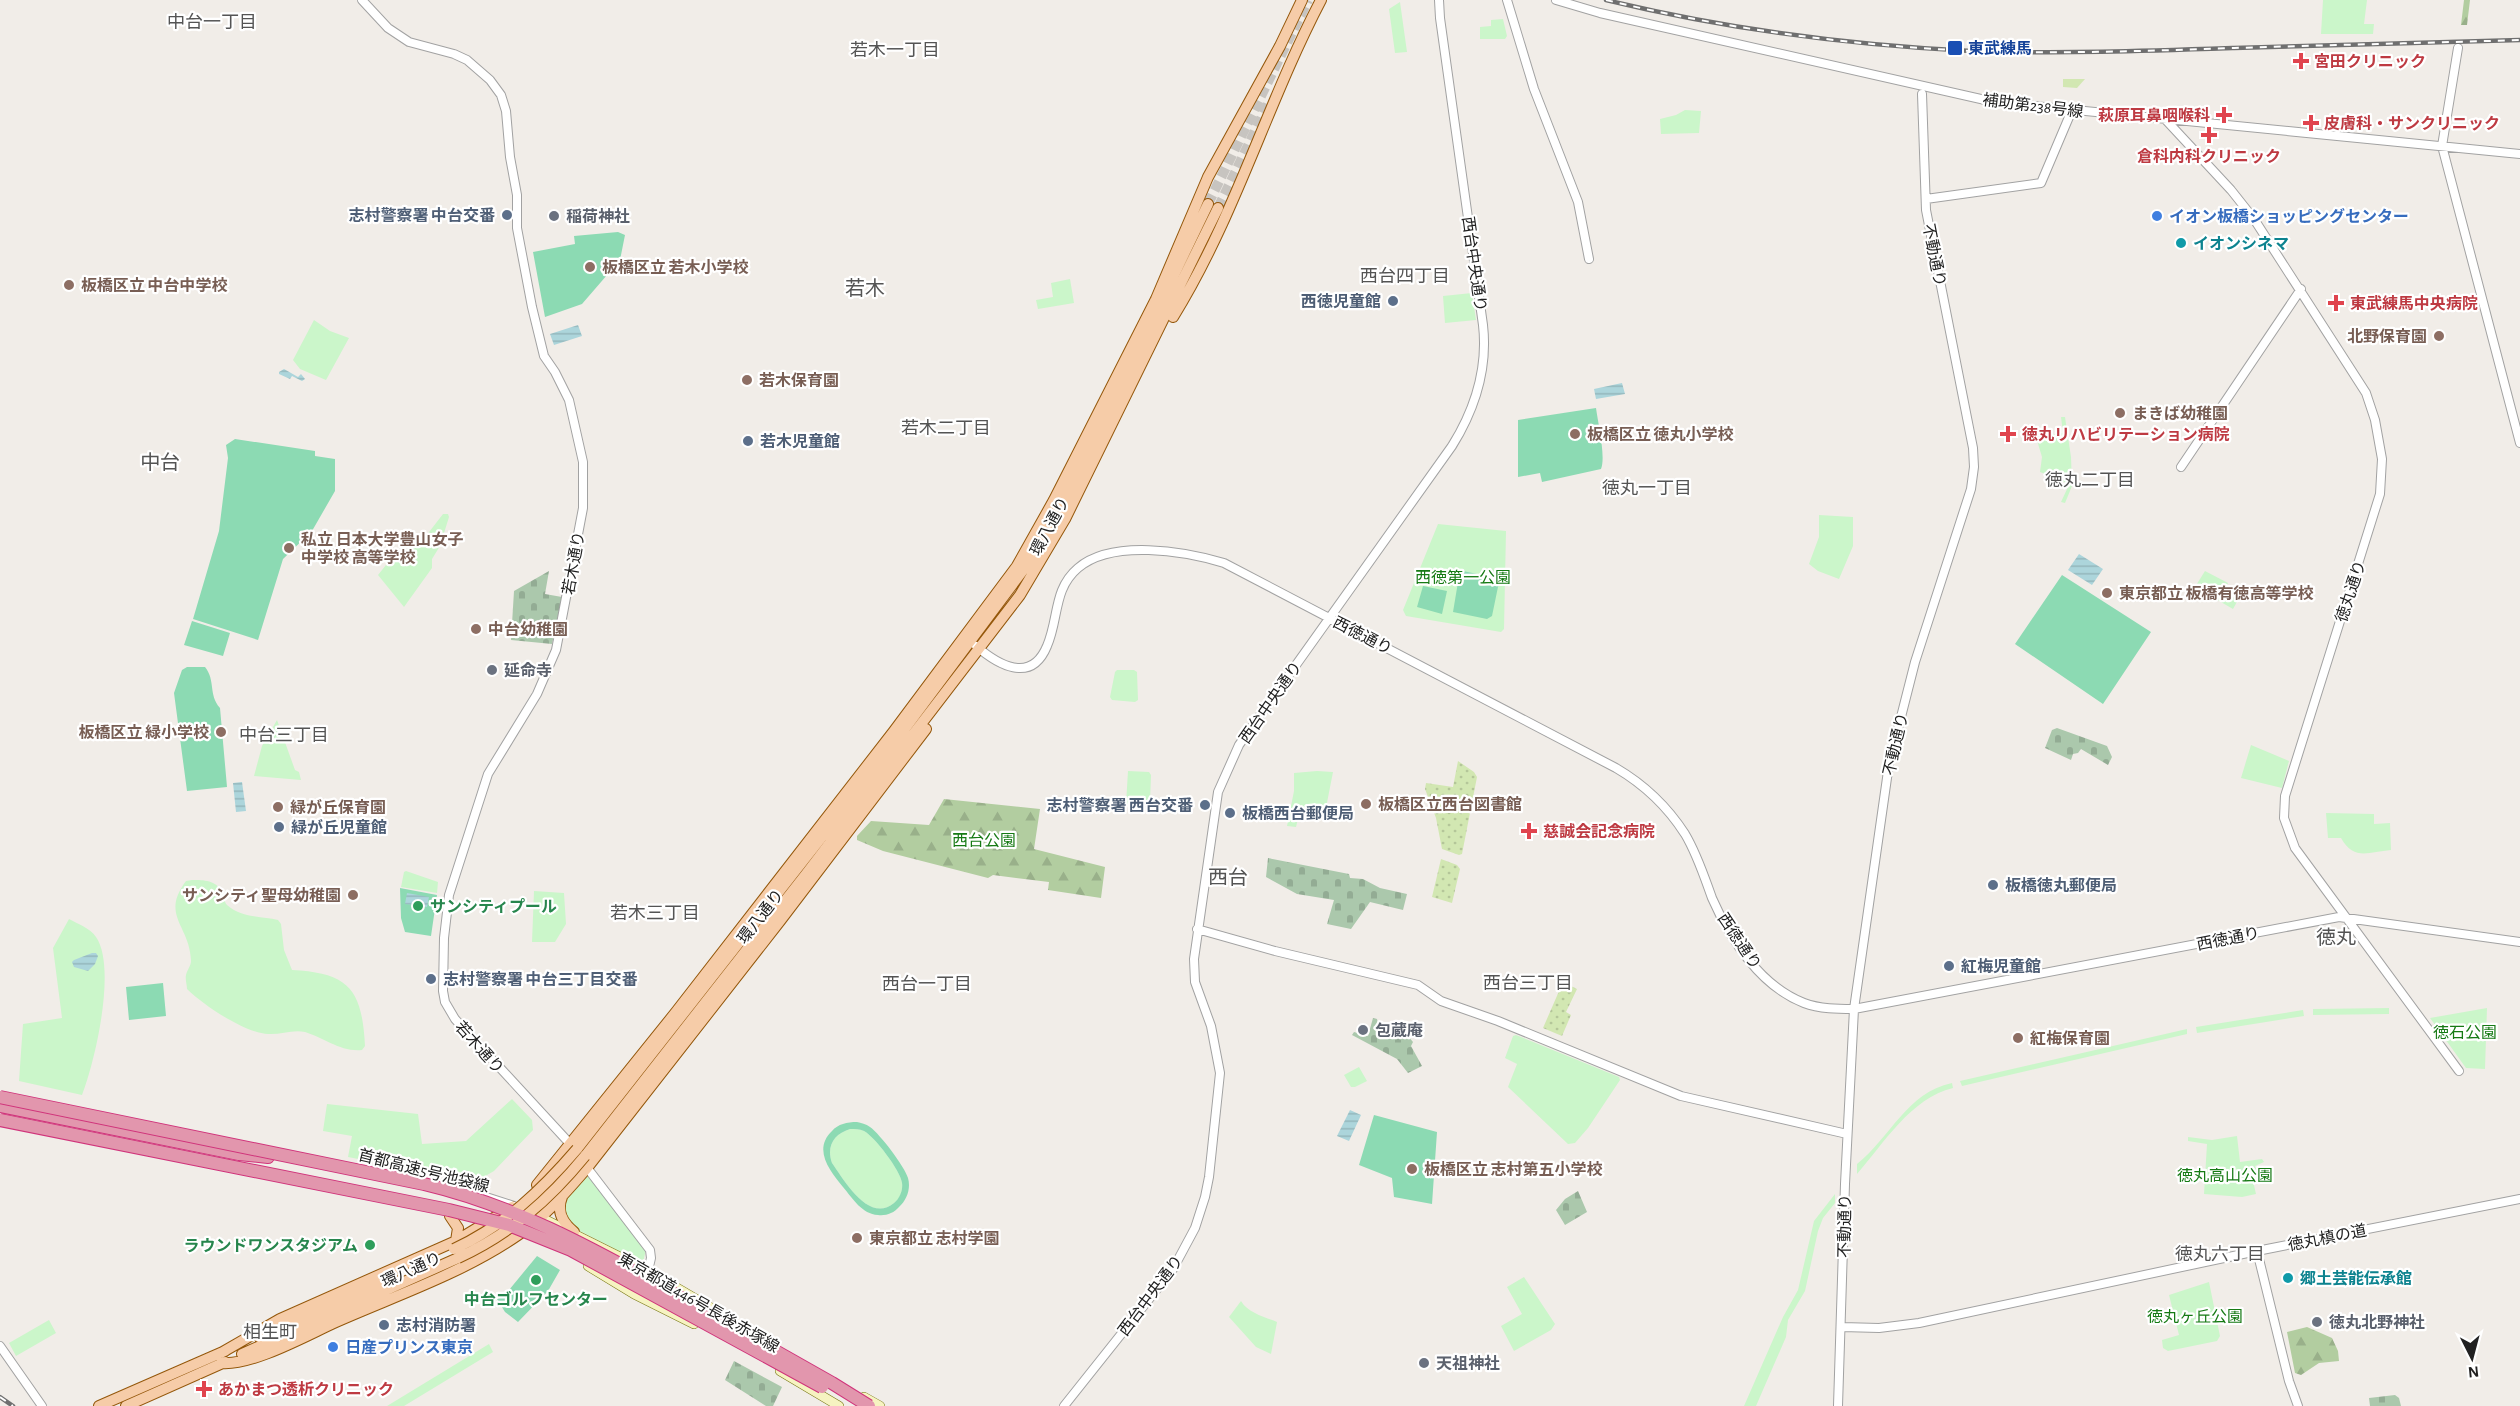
<svg xmlns="http://www.w3.org/2000/svg" width="2520" height="1406" font-family="'Alegreya Sans','Noto Sans JP',sans-serif">
<defs>
<pattern id="forest-firs" width="22" height="20" patternUnits="userSpaceOnUse" patternTransform="scale(1.5)"><rect width="22" height="20" fill="#b2cda0"/><path d="M5 1l3.5 6h-7zM16 11l3.5 6h-7z" fill="#99b08a"/></pattern>
<pattern id="cemetery-stones" width="16" height="16" patternUnits="userSpaceOnUse" patternTransform="scale(1.5)"><rect width="16" height="16" fill="#abc8ac"/><path d="M2 7V4a2 2 0 0 1 4 0v3zM10 15v-3a2 2 0 0 1 4 0v3z" fill="#93ac94"/></pattern>
<pattern id="garden-dots" width="8" height="8" patternUnits="userSpaceOnUse" patternTransform="scale(1.5)"><rect width="8" height="8" fill="#d2e7b2"/><path d="M2 2h.1M6 6h.1" fill="none" stroke="#b4c699" stroke-width="1.8" stroke-linecap="round"/></pattern>
<pattern id="water-rules" width="6" height="5" patternUnits="userSpaceOnUse" patternTransform="scale(1.5)"><rect width="6" height="5" fill="#acd5db"/><path d="M0 2.5h6" fill="none" stroke="#94b7bc"/></pattern>
</defs>
<rect width="100%" height="100%" fill="#f1ede8"/>
<!-- grass -->
<path fill="#d2e7b2" d="M2063,79H2085L2077,88L2063,87Z"/>
<!-- forest -->
<path fill="url(#forest-firs)" d="M2464,0H2470L2467,25H2461Z
M944,799L1040,809L1034,849L1105,867L1101,898L1048,890L1049,882L993,875L988,878L883,851L857,840V836L871,821L929,825Z
M2307,1327L2332,1338L2338,1351L2339,1361L2319,1363L2301,1375L2295,1373L2287,1332Z"/>
<!-- cemetery -->
<path fill="url(#cemetery-stones)" d="M549,571L545,594L562,597L552,644L511,640L514,591Z
M2057,728L2107,746L2112,757L2108,765L2081,749L2078,753L2073,754L2071,760L2045,748L2052,730Z
M1268,858L1349,874L1350,878L1363,879L1380,888L1407,894L1403,910L1370,902L1351,929L1327,924L1334,900L1297,894L1266,877Z
M1373,1018L1377,1019L1378,1024C1397,1024 1401,1026 1413,1042L1411,1046L1422,1066L1408,1073L1397,1059L1352,1035L1354,1032L1368,1036Z
M1578,1191L1587,1212L1565,1225L1556,1210L1565,1199Z
M734,1361L782,1387L773,1406H766L725,1380Z
M2395,1395L2399,1398L2401,1406H2370L2369,1398Z"/>
<!-- park -->
<path fill="#cbf6ca" d="M2323,0H2367L2364,24H2374L2373,34H2321Z
M1400,2L1407,52L1395,53L1389,9Z
M1503,19L1507,36L1505,39H1480V27L1491,26V20Z
M1685,110L1701,111L1699,133L1661,134L1660,119L1676,115Z
M1070,279L1074,303L1038,309L1036,300L1053,297L1051,283Z
M1472,293L1476,320L1445,323L1443,296Z
M314,320L330,331L349,338L326,380L300,369L293,360Z
M2061,417H2065L2071,457L2072,486L2065,503L2061,502L2068,487L2067,483L2040,472L2042,457L2036,437L2063,433Z
M443,514H448L449,517L440,546L432,559V568L404,607L378,575L386,565L426,536Z
M1819,515L1853,517V546L1839,579L1818,571L1809,564L1819,537Z
M1438,524L1506,531L1504,629L1501,632L1406,616L1403,610Z
M2205,571L2228,583L2223,592L2238,600L2233,609L2195,587Z
M1117,670H1134L1137,672L1138,700L1135,702L1112,700L1110,697L1115,672Z
M277,720L295,770L299,772L301,780L254,776L262,746Z
M2251,745L2289,761L2282,788L2241,778Z
M1128,771L1149,772L1151,775L1150,802L1147,804H1126Z
M1317,771L1333,772L1324,818L1306,814L1298,819L1296,827L1287,826L1294,791V773Z
M2326,813L2374,814V824L2390,823L2391,850C2368,852 2354,861 2341,838H2328Z
M406,871L438,882L437,893L401,887L404,872Z
M192,880C204,880 216,880 222,892C224,896 224,902 227,905C241,918 262,916 278,920L281,924L284,950L292,970C350,973 362,990 365,1046L362,1050C340,1052 325,1038 305,1032C293,1029 280,1035 268,1034C245,1033 203,1005 187,989C187,985 185,979 186,975C187,970 191,966 191,961C190,925 160,916 186,881Z
M534,891L564,893L566,924L555,942H532Z
M69,919C78,924 90,928 96,937C117,967 95,1062 82,1095L19,1081L23,1024L62,1018L53,948Z
M2389,1008V1014L2313,1015V1009Z
M2487,1008L2485,1069L2466,1068L2430,1018Z
M2303,1010L2304,1016L2197,1033L2196,1027Z
M2187,1029V1034L1962,1086L1960,1081Z
M1516,1035L1619,1077L1620,1080L1588,1128L1575,1143L1568,1144L1508,1087L1517,1064L1505,1058L1513,1036Z
M1359,1067L1367,1081L1355,1087H1351L1344,1075Z
M1952,1083L1953,1088C1911,1098 1884,1143 1857,1174V1164C1891,1137 1906,1093 1952,1083Z
M512,1099L532,1120L533,1130L494,1171L475,1182L348,1157L352,1136L323,1131L327,1104L418,1114L422,1144L466,1141Z
M850,1129C855,1129 859,1129 864,1131C874,1136 901,1171 902,1183C903,1191 900,1199 894,1203C869,1224 844,1180 832,1163C826,1146 834,1134 850,1129Z
M2237,1136L2240,1162L2262,1159L2264,1162L2255,1166L2259,1178L2253,1181L2256,1194L2242,1197L2204,1194L2207,1144L2188,1141V1137L2212,1140Z
M588,1175L646,1249L643,1263L570,1226L562,1203L584,1177Z
M1835,1194V1203L1823,1218L1818,1231L1805,1291L1788,1320L1786,1337L1756,1406H1744L1783,1317L1798,1290L1814,1221Z
M1524,1277L1555,1324L1551,1330L1514,1351L1501,1326L1522,1314L1507,1287Z
M2209,1282L2220,1336L2217,1341L2168,1351L2163,1348L2162,1340L2179,1335L2169,1295Z
M1241,1301C1248,1313 1265,1317 1277,1322L1271,1354L1256,1347L1229,1317Z
M49,1320L56,1333L16,1356L9,1343Z
M489,1344L493,1352L404,1406H387Z"/>
<!-- garden -->
<path fill="url(#garden-dots)" d="M1458,761L1474,772L1477,777L1462,854L1459,855L1442,849L1436,818L1425,789L1426,783L1453,787Z
M1441,859L1457,865L1460,869L1452,903L1432,897Z
M1563,982L1577,989L1566,1012L1571,1015L1562,1036L1543,1028Z"/>
<!-- pitch -->
<path fill="#8cdab3" fill-rule="evenodd" d="M618,232L625,235L620,260L582,304L545,317L533,252L575,244L574,236Z
M1596,408C1598,423 1606,457 1601,469L1542,482L1540,473L1518,477V420Z
M235,439L315,451V456L335,459V491L312,531L283,559L258,640L193,619L219,531L228,458L226,445Z
M1463,571L1482,575V579L1499,582L1492,616L1487,619L1453,612L1458,582H1461Z
M2062,575L2151,632L2103,704L2015,644Z
M1423,586L1447,591L1442,614L1417,607Z
M192,621L230,633L223,656L184,645Z
M187,667H205C216,681 208,694 220,708L227,787L187,791L174,693L182,670Z
M400,888L437,895L431,936L405,932L401,918Z
M163,983L166,1016L129,1020L126,987Z
M1374,1115L1437,1132L1432,1204L1394,1197L1392,1178L1359,1165Z
M857,1122C861,1123 866,1124 870,1127C880,1134 905,1167 908,1178C911,1188 907,1200 899,1207C894,1213 886,1216 878,1215C862,1214 853,1199 843,1187C831,1172 812,1150 832,1131C838,1124 847,1122 857,1122ZM850,1129C855,1129 859,1129 864,1131C874,1136 901,1171 902,1183C903,1190 900,1198 894,1203C869,1224 844,1180 832,1163C826,1146 834,1134 850,1129Z
M537,1256L560,1270L548,1291L518,1322L505,1312L497,1299L504,1296Z"/>
<!-- water -->
<path fill="url(#water-rules)" d="M578,325L582,336L554,345L550,334Z
M284,369L298,377L301,374L305,379L302,381L292,376L290,379L279,374V372Z
M1622,383L1625,394L1596,399L1594,389Z
M2079,554L2103,569L2092,585L2068,570Z
M242,782L246,811L236,812L233,783Z
M407,893L429,897L427,907L405,904Z
M92,953H96L98,956L95,964L88,971L74,967L72,962L74,960Z
M1350,1110L1361,1115L1349,1141L1337,1136Z"/>
<g fill="none" stroke-linecap="round" stroke-linejoin="round">
<!-- primary-tunnel -->
<path stroke="#c7c4c0" stroke-width="10" stroke-dasharray="10 5" stroke-linecap="butt" d="M1208,204L1308,0
M1218,208L1270,100"/>
<defs>
<path id="tertiary" d="M362,0L388,28L409,42L454,54L467,60L490,80L501,95L506,111L510,157L517,195V228L532,307L544,356L555,372L569,400L583,462V508L556,650L537,694L488,774L449,895L444,938L443,991L445,1002L455,1019L573,1147
M1507,0L1534,89L1578,202L1589,259
M1556,0L1600,13L1994,102L2520,154
M2458,48L2442,146L2520,443
M2165,119L2231,190L2254,219L2366,393L2375,420L2382,459L2380,494L2285,796L2284,818L2295,848L2459,1071
M1926,199L2041,183L2072,110
M2181,467L2301,289
M976,646C997,664 1031,685 1047,646C1059,619 1053,589 1078,568C1112,539 1184,551 1224,563L1616,768C1645,785 1667,806 1685,834C1697,854 1704,876 1712,898C1730,939 1760,986 1804,1003C1820,1009 1838,1009 1854,1009L2339,917L2520,942
M1197,929L1275,951L1418,985L1441,1001L1498,1021L1681,1096L1847,1134
M585,1165L650,1250L651,1258L648,1271
M483,1196L514,1206
M2257,1251L2289,1381L2298,1406
M1842,1327L1879,1328L1919,1323L2257,1251L2520,1199
M0,1346L42,1406
M1064,1406L1173,1269L1195,1228L1205,1197L1209,1177L1220,1073L1211,1026L1195,982L1194,959L1218,792L1239,745L1452,446C1475,409 1488,369 1483,325L1440,18L1439,0
M1838,1406L1845,1184L1854,1009L1889,764L1915,662L1971,489L1974,467L1973,448L1926,210L1922,94"/>
<path id="secondary" d="M536,1215L648,1271L725,1316
M588,1266L634,1294L694,1324
M780,1371L839,1406
M864,1397L880,1406"/>
<path id="primary" d="M1173,317C1235,217 1267,103 1321,0
M577,1149L865,782L1033,557L1084,462L1208,204
M585,1156L806,874L1020,595L1065,519L1218,208
M537,1185L676,1012L894,731L1017,566L1054,500L1156,299L1208,177L1280,46L1302,0
M562,1197C556,1212 563,1223 574,1232
M450,1216L458,1228L456,1241
M259,1337L392,1277
M221,1353L280,1319L456,1241L512,1207
M242,1354L458,1258
M221,1363C252,1366 307,1335 336,1322C397,1295 463,1273 518,1235C545,1217 566,1192 587,1168L780,921L926,729
M99,1406L225,1351
M126,1406L225,1362"/>
<path id="motorway" d="M0,1106L239,1154L268,1157"/>
</defs>
<!-- tertiary casing -->
<use href="#tertiary" stroke="#a2a2a2" stroke-width="10"/>
<!-- secondary casing -->
<use href="#secondary" stroke="#73730d" stroke-width="10"/>
<!-- primary casing -->
<use href="#primary" stroke="#94570a" stroke-width="12"/>
<!-- motorway casing -->
<use href="#motorway" stroke="#d0347b" stroke-width="14"/>
<!-- tertiary -->
<use href="#tertiary" stroke="#fff" stroke-width="8"/>
<!-- secondary -->
<use href="#secondary" stroke="#f6f3c1" stroke-width="9"/>
<!-- primary -->
<use href="#primary" stroke="#f6cca8" stroke-width="10"/>
<!-- motorway -->
<use href="#motorway" stroke="#e296ad" stroke-width="12"/>
<defs>
<path id="rail" d="M1606,0C1726,29 1848,45 1971,51C2059,54 2146,51 2234,48C2329,45 2425,43 2520,40
M0,1397L13,1406"/>
</defs>
<!-- rail casing -->
<use href="#rail" stroke="#6f6f6f" stroke-width="4.5"/>
<!-- rail -->
<use href="#rail" stroke="#fff" stroke-width="2" stroke-dasharray="7" stroke-linecap="butt"/>
<defs>
<path id="primary-bridge" d="M454,1249C505,1225 541,1191 577,1149
M458,1258C510,1234 549,1200 585,1156"/>
<path id="motorway-bridge" d="M0,1097L424,1184C513,1205 590,1247 669,1291C723,1322 778,1352 832,1383L869,1406
M0,1120L449,1210L509,1225L571,1250L822,1387"/>
</defs>
<!-- primary-bridge casing -->
<use href="#primary-bridge" stroke="#94570a" stroke-width="12" stroke-linecap="butt"/>
<!-- motorway-bridge casing -->
<use href="#motorway-bridge" stroke="#d0347b" stroke-width="14" stroke-linecap="butt"/>
<!-- primary-bridge -->
<use href="#primary-bridge" stroke="#f6cca8" stroke-width="10"/>
<!-- motorway-bridge -->
<use href="#motorway-bridge" stroke="#e296ad" stroke-width="12"/>
</g>
<!-- markers -->
<rect fill="#1a4fb4" stroke="#fff" stroke-width="2" x="1947" y="40" width="16" height="16" rx="3"/>
<g fill="#e0444e" stroke="#fff" stroke-width="2">
<path d="M2298 52h6v6h6v6h-6v6h-6v-6h-6v-6h6z"/>
<path d="M2221 106h6v6h6v6h-6v6h-6v-6h-6v-6h6z"/>
<path d="M2308 114h6v6h6v6h-6v6h-6v-6h-6v-6h6z"/>
<path d="M2206 126h6v6h6v6h-6v6h-6v-6h-6v-6h6z"/>
<path d="M2333 294h6v6h6v6h-6v6h-6v-6h-6v-6h6z"/>
<path d="M2005 425h6v6h6v6h-6v6h-6v-6h-6v-6h6z"/>
<path d="M1526 822h6v6h6v6h-6v6h-6v-6h-6v-6h6z"/>
<path d="M201 1380h6v6h6v6h-6v6h-6v-6h-6v-6h6z"/>
</g>
<g fill="#5c6f8a" stroke="#fff" stroke-width="2">
<circle cx="507" cy="215" r="6"/>
<circle cx="1393" cy="301" r="6"/>
<circle cx="748" cy="441" r="6"/>
<circle cx="1205" cy="805" r="6"/>
<circle cx="1230" cy="813" r="6"/>
<circle cx="279" cy="827" r="6"/>
<circle cx="1993" cy="885" r="6"/>
<circle cx="1949" cy="966" r="6"/>
<circle cx="431" cy="979" r="6"/>
<circle cx="384" cy="1325" r="6"/>
</g>
<g fill="#6b7280" stroke="#fff" stroke-width="2">
<circle cx="554" cy="216" r="6"/>
<circle cx="492" cy="670" r="6"/>
<circle cx="1363" cy="1030" r="6"/>
<circle cx="2317" cy="1322" r="6"/>
<circle cx="1424" cy="1363" r="6"/>
</g>
<g fill="#3f7fe0" stroke="#fff" stroke-width="2">
<circle cx="2157" cy="216" r="6"/>
<circle cx="333" cy="1347" r="6"/>
</g>
<g fill="#0f9aa8" stroke="#fff" stroke-width="2">
<circle cx="2181" cy="243" r="6"/>
<circle cx="2288" cy="1278" r="6"/>
</g>
<g fill="#8d6e63" stroke="#fff" stroke-width="2">
<circle cx="590" cy="267" r="6"/>
<circle cx="69" cy="285" r="6"/>
<circle cx="2439" cy="336" r="6"/>
<circle cx="747" cy="380" r="6"/>
<circle cx="2120" cy="413" r="6"/>
<circle cx="1575" cy="434" r="6"/>
<circle cx="289" cy="548" r="6"/>
<circle cx="2107" cy="593" r="6"/>
<circle cx="476" cy="629" r="6"/>
<circle cx="221" cy="732" r="6"/>
<circle cx="1366" cy="804" r="6"/>
<circle cx="278" cy="807" r="6"/>
<circle cx="353" cy="895" r="6"/>
<circle cx="2018" cy="1038" r="6"/>
<circle cx="1412" cy="1169" r="6"/>
<circle cx="857" cy="1238" r="6"/>
</g>
<g fill="#2e9e5b" stroke="#fff" stroke-width="2">
<circle cx="418" cy="906" r="6"/>
<circle cx="370" cy="1245" r="6"/>
<circle cx="536" cy="1280" r="6"/>
</g>
<g text-anchor="middle" stroke-width="4.5" stroke-linejoin="round" paint-order="stroke">
<!-- transit labels -->
<g font-size="16" font-weight="bold" fill="#164399" stroke="#fff" text-anchor="start">
<text x="1968" y="54">東武練馬</text>
</g>
<!-- health labels -->
<g font-size="16" font-weight="bold" fill="#be3a42" stroke="#fff" text-anchor="start">
<text x="2314" y="67">宮田クリニック</text>
<text x="2210" y="121" text-anchor="end">萩原耳鼻咽喉科</text>
<text x="2324" y="129">皮膚科・サンクリニック</text>
<text x="2209" y="162" text-anchor="middle">倉科内科クリニック</text>
<text x="2350" y="309">東武練馬中央病院</text>
<text x="2022" y="440">徳丸リハビリテーション病院</text>
<text x="1543" y="837">慈誠会記念病院</text>
<text x="218" y="1395">あかまつ透析クリニック</text>
</g>
<!-- street labels -->
<g font-size="16" fill="#212121" stroke="#fff">
<text transform="translate(2033 105) rotate(7)" y="6">補助第238号線</text>
<text transform="translate(1935 255) rotate(79)" y="6">不動通り</text>
<text transform="translate(1475 264) rotate(82)" y="6">西台中央通り</text>
<text transform="translate(1049 526) rotate(-62)" y="6">環八通り</text>
<text transform="translate(573 563) rotate(-80)" y="6">若木通り</text>
<text transform="translate(2350 591) rotate(-72)" y="6">徳丸通り</text>
<text transform="translate(1363 635) rotate(27)" y="6">西徳通り</text>
<text transform="translate(1270 702) rotate(-55)" y="6">西台中央通り</text>
<text transform="translate(1895 744) rotate(-77)" y="6">不動通り</text>
<text transform="translate(760 916) rotate(-52)" y="6">環八通り</text>
<text transform="translate(2228 938) rotate(-11)" y="6">西徳通り</text>
<text transform="translate(1740 941) rotate(56)" y="6">西徳通り</text>
<text transform="translate(480 1047) rotate(48)" y="6">若木通り</text>
<text transform="translate(424 1170) rotate(14)" y="6">首都高速5号池袋線</text>
<text transform="translate(1844 1226) rotate(-89)" y="6">不動通り</text>
<text transform="translate(2327 1237) rotate(-11)" y="6">徳丸槙の道</text>
<text transform="translate(411 1269) rotate(-24)" y="6">環八通り</text>
<text transform="translate(1150 1295) rotate(-53)" y="6">西台中央通り</text>
<text transform="translate(699 1302) rotate(30)" y="6">東京都道446号長後赤塚線</text>
</g>
<!-- service labels -->
<g font-size="16" font-weight="bold" fill="#4e5e75" stroke="#fff" text-anchor="start">
<text x="495" y="221" text-anchor="end">志村警察署 中台交番</text>
<text x="1381" y="307" text-anchor="end">西徳児童館</text>
<text x="760" y="447">若木児童館</text>
<text x="1193" y="811" text-anchor="end">志村警察署 西台交番</text>
<text x="1242" y="819">板橋西台郵便局</text>
<text x="291" y="833">緑が丘児童館</text>
<text x="2005" y="891">板橋徳丸郵便局</text>
<text x="1961" y="972">紅梅児童館</text>
<text x="443" y="985">志村警察署 中台三丁目交番</text>
<text x="396" y="1331">志村消防署</text>
</g>
<!-- worship labels -->
<g font-size="16" font-weight="bold" fill="#5b616d" stroke="#fff" text-anchor="start">
<text x="566" y="222">稲荷神社</text>
<text x="504" y="676">延命寺</text>
<text x="1375" y="1036">包蔵庵</text>
<text x="2329" y="1328">徳丸北野神社</text>
<text x="1436" y="1369">天祖神社</text>
</g>
<!-- shop labels -->
<g font-size="16" font-weight="bold" fill="#366cbe" stroke="#fff" text-anchor="start">
<text x="2169" y="222">イオン板橋ショッピングセンター</text>
<text x="345" y="1353">日産プリンス東京</text>
</g>
<!-- culture labels -->
<g font-size="16" font-weight="bold" fill="#0d838f" stroke="#fff" text-anchor="start">
<text x="2193" y="249">イオンシネマ</text>
<text x="2300" y="1284">郷土芸能伝承館</text>
</g>
<!-- education labels -->
<g font-size="16" font-weight="bold" fill="#785e54" stroke="#fff" text-anchor="start">
<text x="602" y="273">板橋区立 若木小学校</text>
<text x="81" y="291">板橋区立 中台中学校</text>
<text x="2427" y="342" text-anchor="end">北野保育園</text>
<text x="759" y="386">若木保育園</text>
<text x="2132" y="419">まきば幼稚園</text>
<text x="1587" y="440">板橋区立 徳丸小学校</text>
<text x="301" y="545">私立 日本大学豊山女子<tspan x="301" dy="18">中学校 高等学校</tspan></text>
<text x="2119" y="599">東京都立 板橋有徳高等学校</text>
<text x="488" y="635">中台幼稚園</text>
<text x="209" y="738" text-anchor="end">板橋区立 緑小学校</text>
<text x="1378" y="810">板橋区立西台図書館</text>
<text x="290" y="813">緑が丘保育園</text>
<text x="341" y="901" text-anchor="end">サンシティ聖母幼稚園</text>
<text x="2030" y="1044">紅梅保育園</text>
<text x="1424" y="1175">板橋区立 志村第五小学校</text>
<text x="869" y="1244">東京都立 志村学園</text>
</g>
<!-- park labels -->
<g font-size="16" fill="#167a14" stroke="#fff">
<text x="1463" y="583">西徳第一公園</text>
<text x="984" y="846">西台公園</text>
<text x="2465" y="1038">徳石公園</text>
<text x="2225" y="1181">徳丸高山公園</text>
<text x="2195" y="1322">徳丸ヶ丘公園</text>
</g>
<!-- leisure labels -->
<g font-size="16" font-weight="bold" fill="#27864d" stroke="#fff" text-anchor="start">
<text x="430" y="912">サンシティプール</text>
<text x="358" y="1251" text-anchor="end">ラウンドワンスタジアム</text>
<text x="536" y="1305" text-anchor="middle">中台ゴルフセンター</text>
</g>
<!-- neighbourhood labels -->
<g font-size="18" fill="#545454" stroke="#fff">
<text x="212" y="28">中台一丁目</text>
<text x="895" y="56">若木一丁目</text>
<text x="1405" y="282">西台四丁目</text>
<text x="946" y="434">若木二丁目</text>
<text x="2090" y="486">徳丸二丁目</text>
<text x="1647" y="494">徳丸一丁目</text>
<text x="284" y="741">中台三丁目</text>
<text x="655" y="919">若木三丁目</text>
<text x="1528" y="989">西台三丁目</text>
<text x="927" y="990">西台一丁目</text>
<text x="2220" y="1260">徳丸六丁目</text>
<text x="270" y="1338">相生町</text>
</g>
<!-- quarter labels -->
<g font-size="20" fill="#545454" stroke="#fff">
<text x="865" y="295">若木</text>
<text x="160" y="469">中台</text>
<text x="1228" y="884">西台</text>
<text x="2336" y="944">徳丸</text>
</g>
</g>
<!-- north arrow -->
<g transform="translate(2472 1358) rotate(174)" stroke="#ffffff" stroke-width="4.5" paint-order="stroke">
<path d="M0-4.5L10 22L0 15L-10 22Z" fill="#212121"/>
<text y="-9" font-size="16" font-weight="bold" text-anchor="middle" fill="#212121">N</text>
</g>
</svg>
